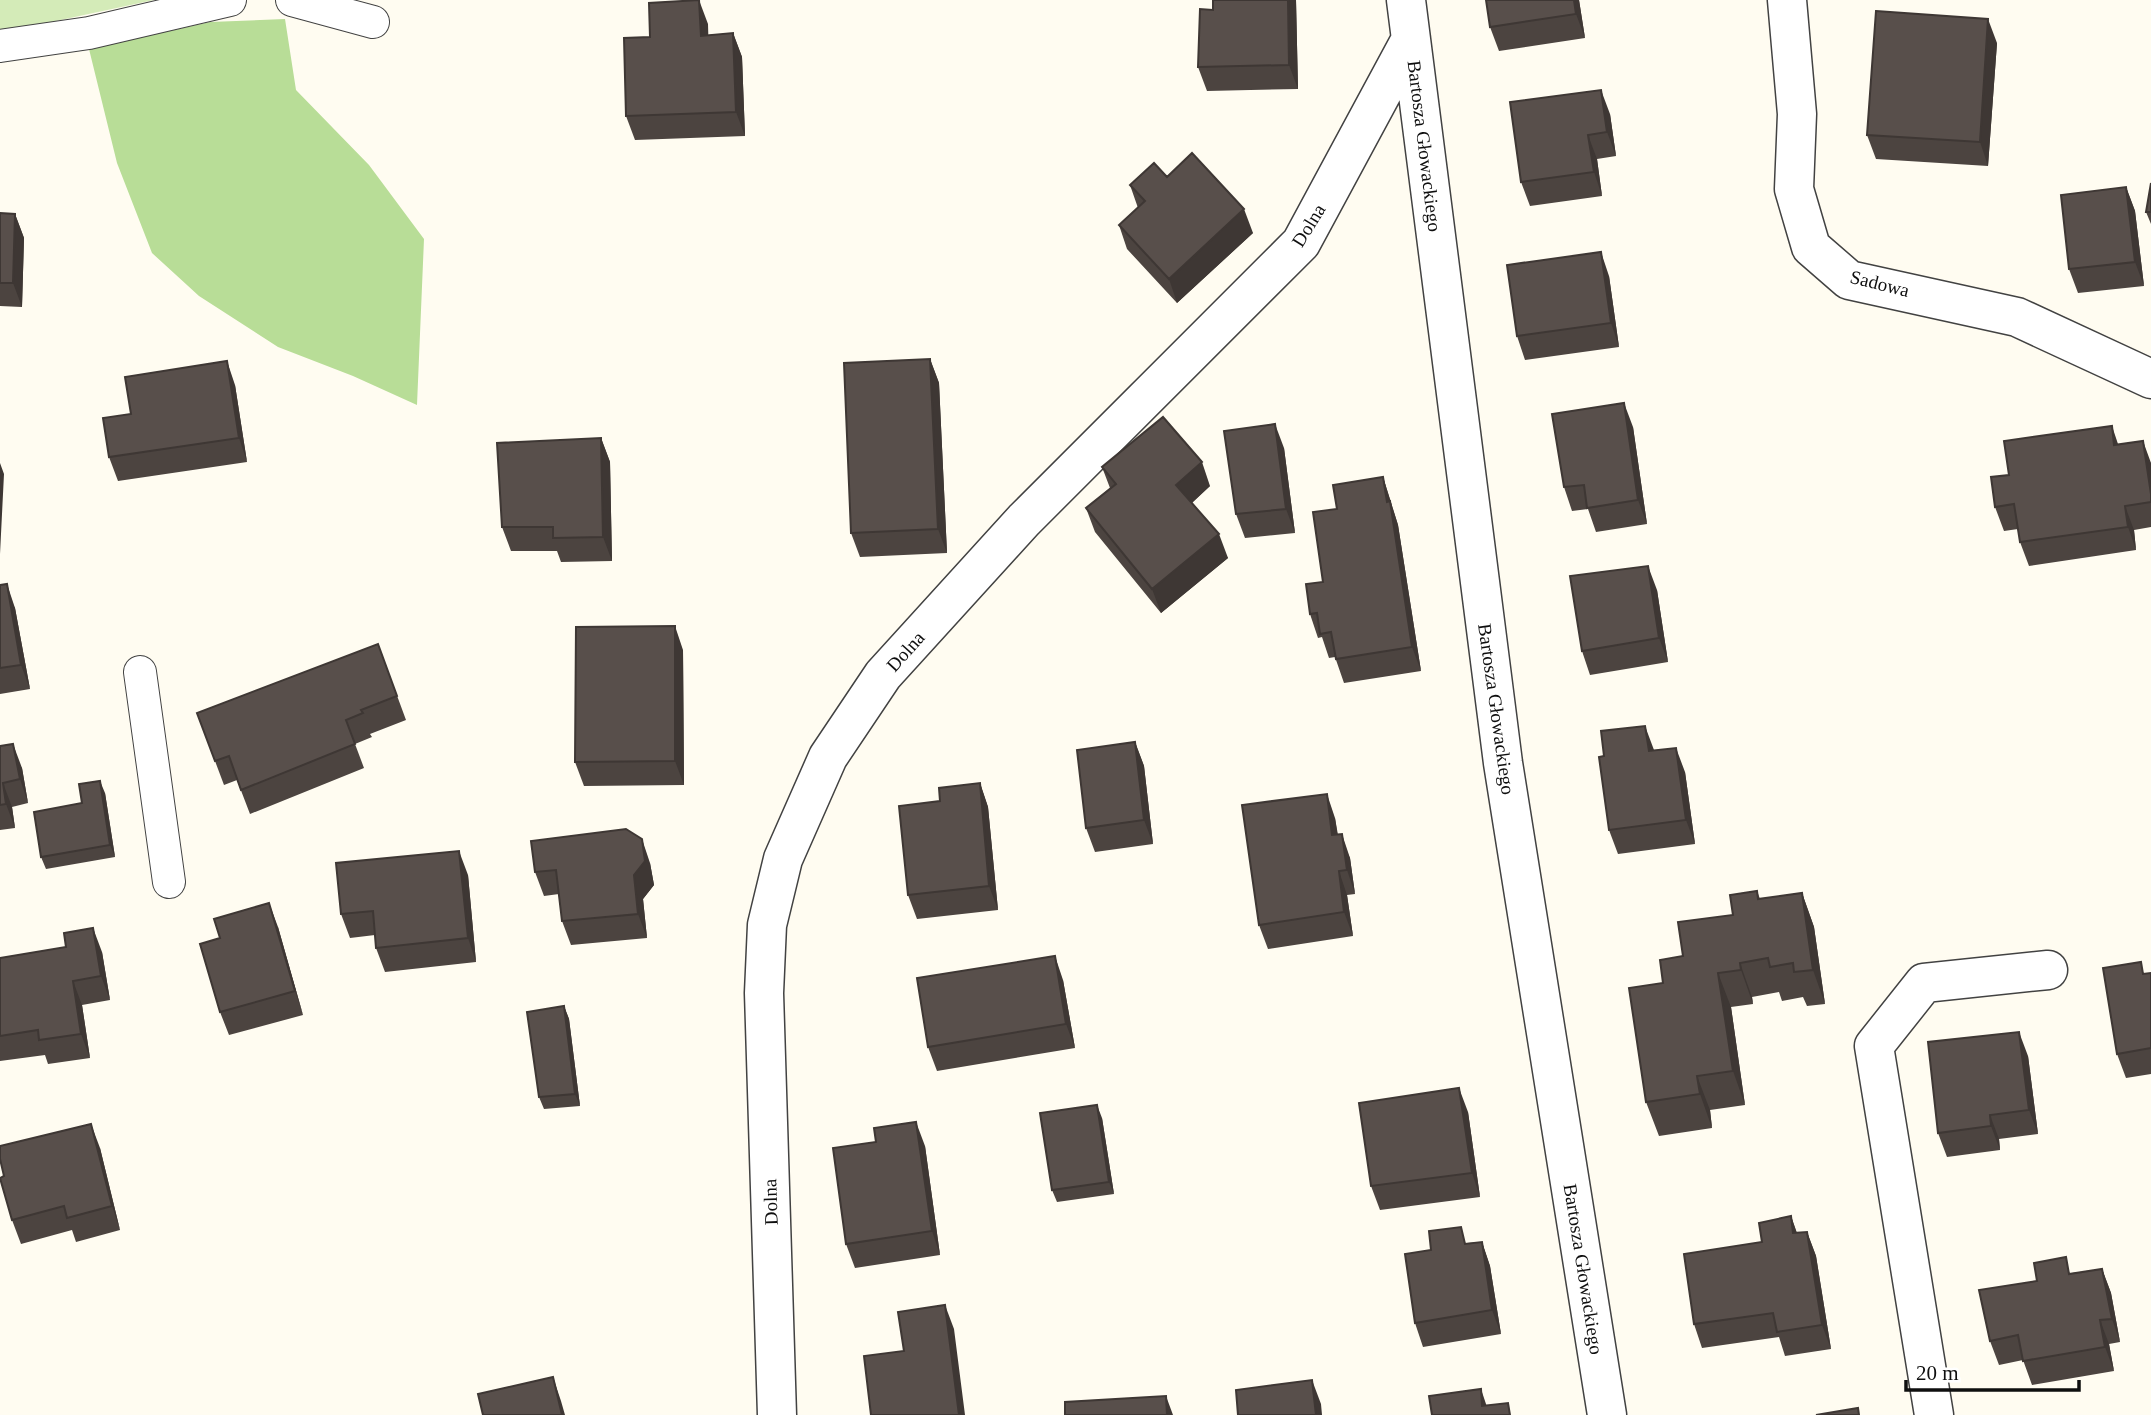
<svg xmlns="http://www.w3.org/2000/svg" width="2151" height="1415" font-family="Georgia,serif">
<rect width="100%" height="100%" fill="#fffcf1"/>
<!-- green -->
<path fill="#d4ebb8" d="M0,0H154L0,33Z"/>
<!-- forest -->
<path fill="#b8dd97" d="M285,19L296,90L369,165L424,239L417,405L353,376L278,347L199,296L152,253L117,163L89,49L210,22Z"/>
<g fill="none" stroke-linecap="round" stroke-linejoin="round">
<defs>
<path id="service" d="M292,0L373,22
M0,46L89,33L230,0
M140,672L169,882"/>
<path id="minor" d="M1406,0L1503,763L1607,1415
M1787,0L1797,114L1794,189L1811,247L1849,280L2017,317L2151,379
M777,1415L764,993L767,925L783,859L828,757L883,675L1024,520L1301,243L1411,39
M1934,1415L1874,1046L1924,983L2048,970"/>
</defs>
<!-- service casing -->
<use href="#service" stroke="#424242" stroke-width="34"/>
<!-- minor casing -->
<use href="#minor" stroke="#424242" stroke-width="41"/>
<!-- service -->
<use href="#service" stroke="#fff" stroke-width="32"/>
<!-- minor -->
<use href="#minor" stroke="#fff" stroke-width="38"/>
</g>
<!-- wall -->
<path fill="#4c4440" d="M1296,0L1298,89L1207,91L1198,67L1213,10Z
M1579,0L1585,38L1499,51L1490,27Z
M708,24V35L733,33L742,57L745,136L635,140L626,116L650,37Z
M1997,43L1988,166L1876,159L1867,135Z
M1610,114L1616,156L1597,159L1602,196L1530,206L1521,182Z
M1167,177L1253,233L1177,303L1127,249L1119,225L1138,208L1130,185Z
M2151,183V224L2146,212Z
M2126,187L2135,211L2144,286L2078,293L2069,269Z
M0,213L15,214L24,238L22,307L0,306Z
M1609,276L1619,347L1525,360L1517,336Z
M930,359L939,383L947,553L860,557L851,533Z
M235,385L247,462L118,481L109,457L131,414Z
M1633,427L1647,524L1596,532L1588,509L1572,511L1564,487Z
M601,438L610,462L612,561L561,562L557,551H511L502,527Z
M2118,444L2151,463V527L2134,530L2136,550L2029,566L2020,542L2018,529L2004,531L1995,507L2009,475Z
M1284,448L1295,533L1245,538L1236,514Z
M1102,467L1210,486L1192,503L1228,558L1161,613L1095,532L1086,508L1110,488Z
M1383,477L1398,525L1421,671L1344,683L1335,657L1329,658L1322,637L1318,638L1310,614L1323,582L1337,509Z
M0,585L15,608L30,689L0,694Z
M1657,590L1668,662L1590,675L1582,651Z
M378,644L406,720L370,734L372,737L355,744L364,768L250,814L237,780L224,785L197,713Z
M683,650L684,785L584,786L575,762Z
M1135,742L1144,766L1153,844L1095,852L1086,828Z
M0,746L22,768L28,803L12,807L15,828L0,830Z
M1685,772L1695,844L1618,854L1609,830Z
M980,783L988,807L998,910L917,919L908,895L940,801Z
M105,793L115,857L46,869L41,857L82,803Z
M1335,818L1338,835L1350,858L1355,894L1347,895L1353,936L1268,949L1259,925Z
M531,841L650,863L654,885L643,899L647,938L571,945L562,921L559,894L544,896L535,872Z
M468,875L476,962L385,972L376,948L375,935L350,938L341,914Z
M1757,891L1760,899L1802,893L1814,927L1825,1004L1807,1006L1803,997L1782,1001L1779,992L1752,997L1753,1004L1731,1007L1745,1105L1710,1110L1712,1128L1659,1136L1646,1102L1663,983Z
M278,927L303,1015L229,1035L220,1012Z
M102,952L110,1000L82,1005L90,1058L48,1064L45,1055L0,1061V958Z
M2151,973V1074L2126,1078L2117,1054L2146,974Z
M1063,980L1075,1048L937,1071L928,1047Z
M564,1006L569,1019L580,1106L544,1109L539,1097Z
M2028,1056L2038,1134L1999,1139L2000,1150L1947,1157L1938,1133Z
M1468,1112L1480,1197L1380,1210L1371,1186Z
M1102,1118L1114,1194L1057,1202L1052,1190Z
M925,1146L940,1255L855,1268L846,1244Z
M100,1148L120,1230L76,1242L72,1230L21,1244L12,1220Z
M1791,1216L1797,1233L1807,1232L1816,1256L1831,1349L1785,1356L1779,1337L1702,1348L1694,1324L1762,1242Z
M1482,1242L1490,1266L1501,1334L1423,1347L1415,1323L1467,1243Z
M2102,1269L2111,1293L2120,1342L2109,1344L2114,1371L2032,1385L2023,1360L1999,1365L1990,1341L2037,1281L2072,1273Z"/>
<!-- shaded-wall -->
<path fill="#3e3734" d="M699,0L708,24L709,60L701,36Z
M1288,0H1296L1298,89L1289,65Z
M1574,0H1579L1585,38L1576,14Z
M1988,19L1997,43L1988,166L1980,142Z
M733,33L742,57L745,136L736,112Z
M1601,90L1610,114L1616,156L1607,132Z
M1588,135L1597,159L1602,196L1594,172Z
M2126,187L2135,211L2144,286L2135,262Z
M1244,209L1253,233L1177,303L1169,279Z
M15,214L24,238L22,307L13,283Z
M1601,252L1609,276L1619,347L1611,323Z
M930,359L939,383L947,553L938,529Z
M227,361L235,385L247,462L239,438Z
M1624,403L1633,427L1647,524L1638,500Z
M1275,424L1284,448L1295,533L1286,509Z
M2112,426L2120,450L2114,445Z
M601,438L610,462L612,561L603,537Z
M2143,441L2151,463V494Z
M1202,462L1210,486L1185,509L1176,485Z
M0,463L4,474L0,554Z
M1383,477L1398,525L1421,671L1412,647Z
M2125,506L2134,530L2136,550L2128,527Z
M1219,534L1228,558L1161,613L1152,589Z
M1648,566L1657,590L1668,662L1659,638Z
M7,584L15,608L30,689L21,665Z
M675,626L683,650L684,785L675,761Z
M1645,726L1654,750L1657,775L1649,751Z
M1135,742L1144,766L1153,844L1144,820Z
M13,744L22,768L28,803L20,779Z
M1676,748L1685,772L1695,844L1686,820Z
M100,781L105,793L115,857L110,845Z
M3,783L12,807L15,828L6,804Z
M980,783L988,807L998,910L989,886Z
M1327,794L1335,818L1341,859L1332,835Z
M1342,834L1350,858L1355,894L1347,870Z
M642,839L650,863L654,885L643,899L647,938L638,914L634,875Z
M459,851L468,875L476,962L468,938Z
M1339,871L1347,895L1353,936L1344,912Z
M1802,893L1814,927L1825,1004L1813,970Z
M269,903L278,927L303,1015L295,991Z
M93,928L102,952L110,1000L101,976Z
M1055,956L1063,980L1075,1048L1066,1024Z
M1740,963L1752,997L1753,1004L1741,970Z
M1718,973L1731,1007L1745,1105L1733,1071Z
M73,981L82,1005L90,1058L81,1034Z
M564,1006L569,1019L580,1106L575,1094Z
M2019,1032L2028,1056L2038,1134L2029,1110Z
M1697,1076L1710,1110L1712,1128L1700,1094Z
M1459,1088L1468,1112L1480,1197L1472,1173Z
M1097,1105L1102,1118L1114,1194L1109,1182Z
M1990,1115L1999,1139L2000,1150L1991,1126Z
M916,1122L925,1146L940,1255L932,1231Z
M91,1124L100,1148L120,1230L112,1206Z
M1791,1216L1799,1240L1793,1233Z
M1807,1232L1816,1256L1831,1349L1822,1325Z
M1482,1242L1490,1266L1501,1334L1492,1310Z
M2102,1269L2111,1293L2120,1342L2112,1319Z
M945,1305L954,1329L965,1415H959Z
M2100,1320L2109,1344L2114,1371L2105,1347Z
M553,1377L561,1401L565,1415H562Z
M1312,1380L1321,1404L1322,1415H1316Z
M1481,1389L1489,1413L1482,1406Z
M1166,1396L1173,1415H1167Z"/>
<!-- building -->
<path fill="#584f4b" stroke="#3e3734" stroke-width="2" d="M699,0L701,36L733,33L736,112L626,116L624,38L650,37L649,3Z
M1213,0H1288L1289,65L1198,67L1200,9L1213,10Z
M1486,0H1574L1576,14L1490,27Z
M1876,11L1988,19L1980,142L1867,135Z
M1601,90L1607,132L1588,135L1594,172L1521,182L1510,102Z
M1192,153L1244,209L1169,279L1119,225L1145,201L1130,185L1154,163L1167,177Z
M2151,183V212H2146Z
M2126,187L2135,262L2069,269L2061,195Z
M0,213L15,214L13,283H0Z
M1601,252L1611,323L1517,336L1507,265Z
M930,359L938,529L851,533L844,363Z
M227,361L239,438L109,457L103,418L131,414L125,377Z
M1624,403L1638,500L1587,508L1584,485L1564,487L1552,414Z
M1163,417L1202,462L1176,485L1219,534L1152,589L1086,508L1116,484L1102,467Z
M1275,424L1286,509L1236,514L1224,431Z
M2112,426L2114,445L2143,441L2151,494V502L2125,506L2128,527L2020,542L2014,504L1995,507L1991,477L2009,475L2004,441Z
M601,438L603,537L553,538V527H502L497,443Z
M1383,477L1387,502L1390,501L1412,647L1336,659L1331,632L1320,634L1317,613L1310,614L1306,584L1323,582L1313,512L1337,509L1333,485Z
M1648,566L1659,638L1582,651L1570,576Z
M7,584L21,665L0,668V585Z
M675,626V761L575,762L576,627Z
M378,644L397,696L361,710L363,713L346,720L355,744L241,790L229,756L215,761L197,713Z
M1645,726L1649,751L1676,748L1686,820L1609,830L1599,757L1604,756L1601,731Z
M1135,742L1144,820L1086,828L1077,750Z
M13,744L20,779L3,783L6,804L0,805V746Z
M100,781L110,845L41,857L34,812L82,803L79,784Z
M980,783L989,886L908,895L899,806L940,801L939,788Z
M1327,794L1332,835L1342,834L1347,870L1339,871L1344,912L1259,925L1242,805Z
M626,829L642,839L645,861L634,875L638,914L562,921L556,870L535,872L531,841Z
M459,851L468,938L376,948L373,911L341,914L336,863Z
M1757,891L1758,899L1802,893L1813,970L1794,972L1793,963L1770,967L1768,958L1740,963L1741,970L1718,973L1733,1071L1697,1076L1700,1094L1646,1102L1629,988L1663,983L1660,960L1683,956L1678,922L1733,915L1730,895Z
M269,903L295,991L220,1012L200,944L220,938L214,919Z
M93,928L101,976L73,981L81,1034L39,1040L38,1030L0,1036V958L66,947L64,933Z
M1055,956L1066,1024L928,1047L917,978Z
M2141,962L2143,974L2151,973V1048L2117,1054L2103,968Z
M564,1006L575,1094L539,1097L527,1012Z
M2019,1032L2029,1110L1990,1115L1991,1126L1938,1133L1928,1042Z
M1459,1088L1472,1173L1371,1186L1359,1103Z
M1097,1105L1109,1182L1052,1190L1040,1113Z
M916,1122L932,1231L846,1244L833,1148L876,1142L874,1128Z
M91,1124L112,1206L67,1218L64,1206L12,1220L0,1178L4,1176L0,1159V1146Z
M1791,1216L1793,1233L1807,1232L1822,1325L1777,1332L1773,1313L1694,1324L1684,1254L1762,1242L1759,1223Z
M1461,1227L1465,1244L1482,1242L1492,1310L1415,1323L1405,1254L1431,1250L1429,1231Z
M2066,1257L2069,1274L2102,1269L2112,1319L2100,1320L2105,1347L2023,1361L2018,1335L1990,1341L1979,1290L2037,1281L2034,1263Z
M945,1305L959,1415H871L864,1356L904,1351L898,1312Z
M553,1377L562,1415H483L478,1394Z
M1312,1380L1316,1415H1238L1236,1390Z
M1481,1389L1482,1406L1508,1403L1510,1415H1432L1429,1396Z
M1166,1396L1167,1415H1065V1402Z
M1858,1408L1859,1415H1816Z"/>
<g text-anchor="middle" stroke-width="7" stroke-linejoin="round" paint-order="stroke">
<!-- street labels -->
<g font-size="19" fill="#0f0f0f" stroke="#fff">
<text transform="translate(1425 146) rotate(83)" y="7">Bartosza Głowackiego</text>
<text transform="translate(1308 225) rotate(-58)" y="7">Dolna</text>
<text transform="translate(1880 283) rotate(14)" y="7">Sadowa</text>
<text transform="translate(905 651) rotate(-48)" y="7">Dolna</text>
<text transform="translate(1497 709) rotate(82)" y="7">Bartosza Głowackiego</text>
<text transform="translate(770 1202) rotate(-92)" y="7">Dolna</text>
<text transform="translate(1584 1269) rotate(81)" y="7">Bartosza Głowackiego</text>
</g>
</g>
<!-- scale -->
<path d="M1906 1380v10h173v-10" fill="none" stroke="#0f0f0f" stroke-width="3.5"/>
<text x="1916" y="1380" font-size="21" fill="#0f0f0f" stroke="#ffffff" stroke-width="5" paint-order="stroke">20 m</text>
</svg>
